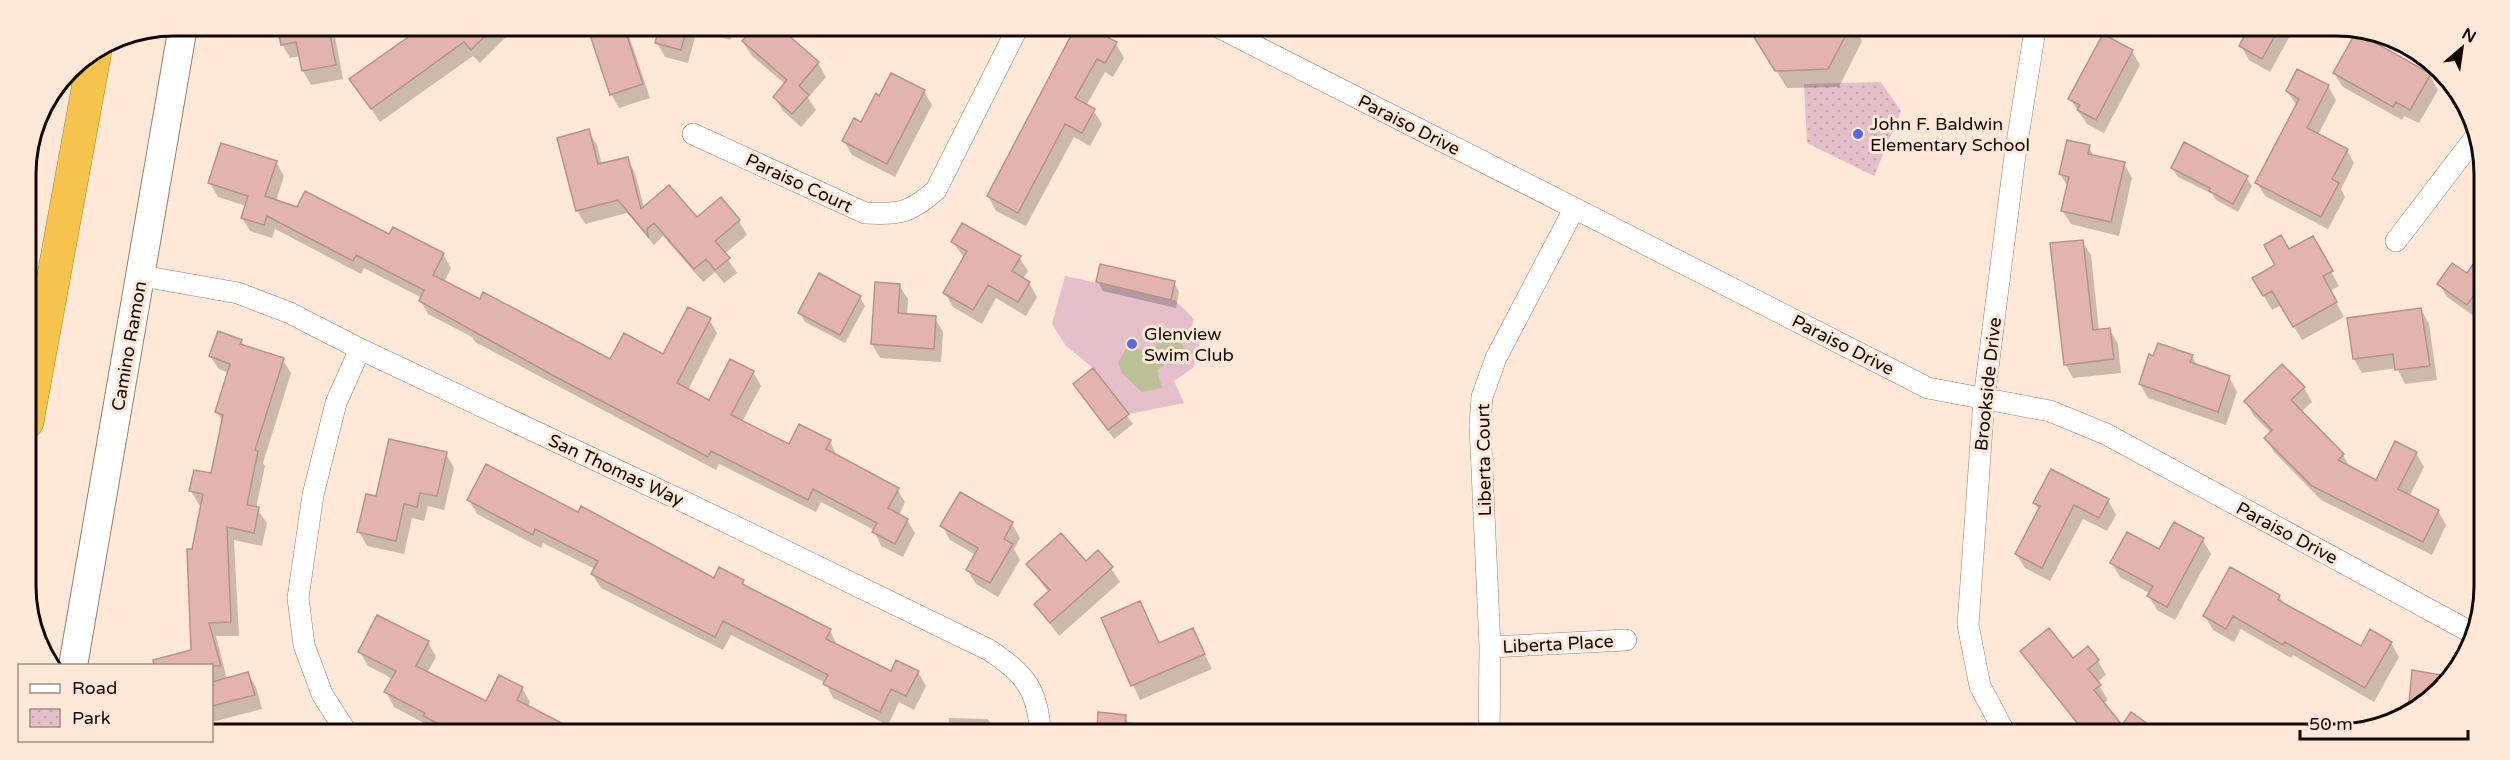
<svg xmlns="http://www.w3.org/2000/svg" width="2510" height="760" font-family="'Varela Round',sans-serif">
<defs>
<pattern id="park-dots" width="8" height="8" patternUnits="userSpaceOnUse" patternTransform="scale(1.5)"><rect width="8" height="8" fill="#e4bfc9"/><path d="M2 2h.1M6 6h.1" fill="none" stroke="#c3a3ab" stroke-width="1.8" stroke-linecap="round"/></pattern>
</defs>
<rect width="100%" height="100%" fill="#ffe8d8"/>
<!-- park -->
<path fill="url(#park-dots)" d="M1881,82L1901,111L1874,176L1807,143L1804,84Z"/>
<!-- garden -->
<path fill="#e4bfc9" d="M1065,276L1175,300L1194,319L1191,330L1200,342L1193,368L1174,381L1184,403L1129,414L1093,368L1066,346L1052,324Z"/>
<!-- water -->
<path fill="#bbc098" d="M1172,332L1186,349L1157,370L1162,388L1142,392L1122,373L1118,363L1129,343L1146,353Z"/>
<!-- shadow -->
<path fill="#0003" d="M279,26H333L343,79L311,85L303,71L301,56L290,58L282,44Z
M442,26H517L480,63L473,56L380,122L351,80Z
M589,26L626,27L650,98L619,108L611,94Z
M661,27H734L730,40L697,30L688,63L665,57L657,43Z
M756,27H776L818,63L826,77L808,98L816,110L801,127L783,111L774,97L785,84L752,56L743,42Z
M962,27H973L967,32Z
M1077,28H1086L1116,44L1124,58L1113,77L1105,72L1086,106L1093,110L1102,124L1090,146L1074,137L1026,226L996,211L988,196Z
M1750,29H1856L1862,41L1839,87L1787,88Z
M2228,30H2293L2270,72L2249,60L2241,46L2245,39Z
M2132,51L2140,65L2104,133L2087,124L2070,99Z
M2334,73L2430,76L2438,90L2419,123L2404,116L2402,120L2343,87Z
M2328,86L2336,100L2318,135L2347,150L2354,163L2341,189L2345,197L2328,229L2265,196L2257,183L2297,106L2287,91Z
M924,91L932,105L895,177L852,155L844,141L862,124L880,98Z
M588,131L597,145L602,165L627,159L635,173L644,208L696,220L739,221L747,235L724,254L737,273L724,283L715,272L703,282L663,236L654,245L627,213L585,224L577,210Z
M2089,147L2094,157L2124,164L2132,178L2119,236L2071,224L2062,210L2068,187L2060,174Z
M276,162L284,176L276,201L443,254L451,268L444,282L610,362L664,356L709,319L717,333L688,390L710,402L753,372L761,386L742,422L790,446L830,441L837,457L897,489L905,502L899,515L907,520L915,533L903,557L881,546L874,530L821,502L816,512L719,464L716,470L475,342L472,337L428,314L420,300L422,298L364,268L361,274L275,229L272,238L250,231L242,218L246,206L218,197L210,183Z
M2172,168L2246,177L2252,186L2238,212L2216,200L2212,194L2178,177Z
M2312,238L2339,286L2330,291L2344,317L2302,340L2281,305L2272,310L2254,279L2277,266L2289,252Z
M2082,241L2091,255L2099,331L2110,330L2118,344L2121,373L2073,378L2065,364Z
M953,242L1019,257L1028,271L1023,279L1029,283L1037,297L1026,316L996,298L982,324L953,307L945,293L964,258Z
M2481,256V309L2475,317L2447,297L2439,284L2467,275Z
M1098,282L1174,283L1179,292L1176,308L1103,291Z
M899,285L908,299L907,316L935,318L943,332L941,362L880,358L872,344Z
M860,297L865,306L845,343L805,322L800,313Z
M2421,309L2429,324L2437,380L2405,384L2397,368L2362,373L2354,359Z
M241,341L245,347L283,360L291,373L263,463L265,466L256,508L267,523L262,546L234,540L239,636H216L227,679L248,673L256,687L262,709L212,722V666L193,651L202,506L199,505L191,491L212,475L223,422L217,412L229,373L219,369L210,356Z
M2192,356L2197,366L2229,377L2237,392L2226,425L2148,398L2140,384L2154,357Z
M2282,366L2304,388L2312,402L2301,412L2343,455L2351,469L2377,482L2416,453L2424,467L2409,497L2438,511L2446,525L2432,555L2321,500L2274,452L2266,438L2271,433L2254,416L2246,402Z
M1093,370L1133,424L1114,439L1075,384Z
M446,454L454,468L444,510L428,506L424,521L412,518L404,554L367,546L359,532L378,498Z
M469,500L579,514L714,580L743,581L747,589L830,630L837,646L892,673L918,672L926,686L914,710L899,702L888,725L833,698L826,683L731,635L723,650L601,588L592,574L595,569L543,543L541,548L477,514Z
M2108,500L2116,515L2107,531L2083,519L2050,581L2025,568L2016,554L2039,510L2035,503Z
M1012,524L1020,538L1014,549L1020,560L998,597L976,584L967,570L976,555L950,540L942,526Z
M2203,540L2211,554L2175,620L2157,610L2149,596L2151,594L2120,577L2112,563Z
M1086,563L1111,568L1120,582L1059,636L1036,605L1049,593L1028,565Z
M2279,596L2285,605L2361,648L2391,643L2399,657L2374,702L2293,655L2291,658L2241,629L2234,642L2213,630L2205,616Z
M1139,603L1160,644L1193,630L1212,669L1140,700L1103,619Z
M428,642L436,657L427,673L486,704L522,688L530,702L528,707L572,730H437L394,707L386,692L393,679L368,666L360,652Z
M2022,651L2073,660L2098,661L2106,675L2097,682L2108,700L2102,704L2122,728L2160,734H2085Z
M1125,716L1128,722L1165,725L1169,732H1098Z
M949,718L988,719L995,731H949Z"/>
<!-- building -->
<path fill="#e3b4ad" stroke="#b4928d" stroke-width="1.5" d="M277,26H333V35H330L336,65L302,71L296,42L281,45Z
M424,26H495L471,50L464,42L371,109L349,79Z
M587,26L624,27L643,84L610,95Z
M659,27H687L681,50L655,43Z
M754,27H779L819,62L799,86L809,95L792,114L773,97L787,80L742,41Z
M1075,28H1089L1117,42L1105,63L1097,59L1075,98L1095,109L1082,133L1065,124L1018,213L987,196Z
M1749,29H1849L1828,69L1775,71Z
M2248,30H2278L2262,59L2239,46Z
M2356,32L2431,74L2410,110L2396,102L2393,107L2333,73Z
M2103,34L2133,50L2096,120L2077,110L2080,105L2068,99Z
M2297,69L2329,85L2307,128L2348,149L2332,179L2339,183L2321,217L2255,183L2299,99L2286,91Z
M891,73L925,90L887,164L842,141L854,118L861,122L876,93L879,96Z
M589,129L598,164L628,157L641,209L669,185L697,217L721,197L740,220L715,241L730,258L715,270L706,259L694,269L654,223L647,229L648,236L618,200L576,211L557,138Z
M2067,140L2090,145L2088,154L2125,162L2111,222L2061,211L2069,177L2059,174Z
M2184,142L2248,176L2233,204L2209,191L2210,188L2171,168Z
M221,143L277,161L265,196L297,207L305,191L389,234L393,227L444,253L433,275L480,299L483,292L610,359L624,333L663,354L688,307L711,318L677,383L709,400L730,359L754,371L731,415L789,444L799,424L831,440L826,449L899,488L888,508L908,519L895,544L872,532L877,523L813,489L808,500L711,451L708,457L556,377L419,301L424,290L356,255L353,261L267,216L264,225L241,218L248,196L208,183Z
M962,223L1021,256L1012,271L1030,282L1018,302L988,285L973,310L943,293L967,251L951,242Z
M2281,235L2289,249L2313,236L2333,271L2323,276L2337,302L2293,327L2272,291L2263,296L2252,278L2275,265L2264,245Z
M2083,240L2093,330L2110,328L2114,359L2064,365L2050,243Z
M2481,253V285L2467,305L2437,284L2452,263L2467,273Z
M1100,264L1175,281L1171,300L1096,282Z
M819,273L861,296L840,335L798,313Z
M875,282L900,284L898,313L936,316L934,349L871,344Z
M2421,308L2430,366L2395,370L2393,354L2353,359L2347,318Z
M218,331L242,340L240,344L284,358L255,450L258,451L247,505L259,507L254,533L227,527L231,622L209,623L221,666H154L153,660L191,650L187,549H192L203,494L189,491L194,470L211,473L223,415L215,412L230,364L209,356Z
M2158,343L2193,355L2190,362L2230,376L2218,412L2139,384L2149,354L2153,356Z
M2282,364L2305,387L2291,400L2344,454L2338,460L2376,480L2395,441L2417,452L2398,489L2439,510L2423,542L2312,486L2264,438L2272,430L2244,401Z
M1093,368L1129,414L1108,430L1073,384Z
M389,439L447,452L437,496L420,493L417,507L404,504L396,541L357,532L366,494L376,496Z
M486,464L578,512L581,506L714,578L719,567L744,580L742,584L831,629L826,639L891,671L896,660L919,671L906,696L891,689L880,712L823,684L828,675L723,621L715,637L591,574L598,561L535,529L533,535L467,500Z
M2051,469L2109,499L2099,518L2074,505L2042,568L2015,554L2040,506L2033,503Z
M960,492L1013,522L1004,539L1013,544L990,583L966,570L978,548L940,526Z
M2174,522L2204,538L2167,607L2147,596L2153,586L2110,563L2127,532L2159,549Z
M1061,533L1086,561L1098,550L1113,567L1050,623L1034,604L1050,590L1026,564Z
M2230,567L2280,595L2278,600L2361,646L2370,629L2392,642L2365,688L2285,642L2283,645L2233,616L2226,629L2203,616Z
M1140,601L1159,643L1193,628L1205,654L1131,686L1101,618Z
M377,615L429,641L416,666L486,701L499,675L523,687L517,700L575,730H451L423,716L425,713L384,692L396,671L358,652Z
M2049,628L2073,658L2088,646L2099,660L2088,669L2101,685L2094,690L2122,725L2131,712L2162,734H2086L2020,651Z
M2412,670L2447,676L2434,698L2408,714Z
M248,672L255,695L212,706V682Z
M1098,712L1126,715L1124,732H1097Z"/>
<g fill="none" stroke-linecap="round" stroke-linejoin="round">
<defs>
<path id="street" d="M1220,28L1928,388L2050,411L2106,434L2474,634
M693,134L865,213C899,215 910,213 936,190L1018,27
M2396,241L2477,135
M142,276L238,293L290,313L360,349L691,505L989,650C1023,672 1038,689 1040,731
M1490,647L1626,640
M345,730L322,694L304,645L298,598L313,495L336,403L360,349
M1489,732L1490,647L1480,425L1482,397L1496,358L1574,209
M2005,733L1980,686L1968,625L1984,399L2015,155L2035,30"/>
<path id="secondary" d="M73,666L183,26"/>
<path id="highway" d="M27,422L95,51"/>
</defs>
<!-- street casing -->
<use href="#street" stroke="#997f6d" stroke-width="22"/>
<!-- secondary casing -->
<use href="#secondary" stroke="#997f6d" stroke-width="30"/>
<!-- highway casing -->
<use href="#highway" stroke="#a68333" stroke-width="34"/>
<!-- street -->
<use href="#street" stroke="#fff" stroke-width="21"/>
<!-- secondary -->
<use href="#secondary" stroke="#fff" stroke-width="28"/>
<!-- highway -->
<use href="#highway" stroke="#f6c44d" stroke-width="33"/>
</g>
<!-- markers -->
<g fill="#5a69e0" stroke="#ffe8d8" stroke-width="2">
<circle cx="1858" cy="134" r="6"/>
<circle cx="1132" cy="344" r="6"/>
</g>
<g text-anchor="middle" stroke-width="6" stroke-linejoin="round" paint-order="stroke">
<!-- poi labels -->
<g font-size="18" fill="#120904" stroke="#ffe8d8" text-anchor="start">
<text x="1870" y="130">John F. Baldwin<tspan x="1870" dy="21">Elementary School</tspan></text>
<text x="1144" y="340">Glenview<tspan x="1144" dy="21">Swim Club</tspan></text>
</g>
<!-- street labels -->
<g font-size="18" fill="#120904" stroke="#ffe8d8">
<text transform="translate(1409 125) rotate(27)" y="6">Paraiso Drive</text>
<text transform="translate(799 183) rotate(25)" y="6">Paraiso Court</text>
<text transform="translate(1843 345) rotate(27)" y="6">Paraiso Drive</text>
<text transform="translate(129 346) rotate(-80)" y="6">Camino Ramon</text>
<text transform="translate(1988 384) rotate(-84)" y="6">Brookside Drive</text>
<text transform="translate(1484 460) rotate(-91)" y="6">Liberta Court</text>
<text transform="translate(616 470) rotate(25)" y="6">San Thomas Way</text>
<text transform="translate(2287 533) rotate(28)" y="6">Paraiso Drive</text>
<text transform="translate(1558 644) rotate(-3)" y="6">Liberta Place</text>
</g>
</g>
<!-- crop -->
<path d="M0 0H2510V760H0ZM174 36H2336A138 138 0 0 1 2474 174V586A138 138 0 0 1 2336 724H174A138 138 0 0 1 36 586V174A138 138 0 0 1 174 36Z" fill="#ffe8d8" fill-rule="evenodd"/>
<path fill="none" stroke="#120904" stroke-width="3" d="M174 36H2336A138 138 0 0 1 2474 174V586A138 138 0 0 1 2336 724H174A138 138 0 0 1 36 586V174A138 138 0 0 1 174 36Z"/>
<!-- legend -->
<rect x="18" y="664" width="195" height="78" fill="#ffe8d8" stroke="#a08f83" stroke-width="1.5"/>
<rect x="30" y="684" width="30" height="9" fill="#ffffff" stroke="#a08f83" stroke-width="1.5"/>
<text x="72" y="694" font-size="18" fill="#120904">Road</text>
<rect x="30" y="709" width="30" height="18" fill="url(#park-dots)" stroke="#a08f83" stroke-width="1.5"/>
<text x="72" y="724" font-size="18" fill="#120904">Park</text>
<!-- north arrow -->
<g transform="translate(2462 48) rotate(29)" stroke="#ffe8d8" stroke-width="4.5" paint-order="stroke">
<path d="M0-4.5L10 22L0 15L-10 22Z" fill="#120904"/>
<text y="-9" font-size="16" font-weight="bold" text-anchor="middle" fill="#120904">N</text>
</g>
<!-- scale -->
<path d="M2300 730v9h168v-9" fill="none" stroke="#120904" stroke-width="3"/>
<text x="2309" y="730" font-size="18" fill="#120904" stroke="#ffe8d8" stroke-width="4.5" paint-order="stroke">50 m</text>
</svg>
